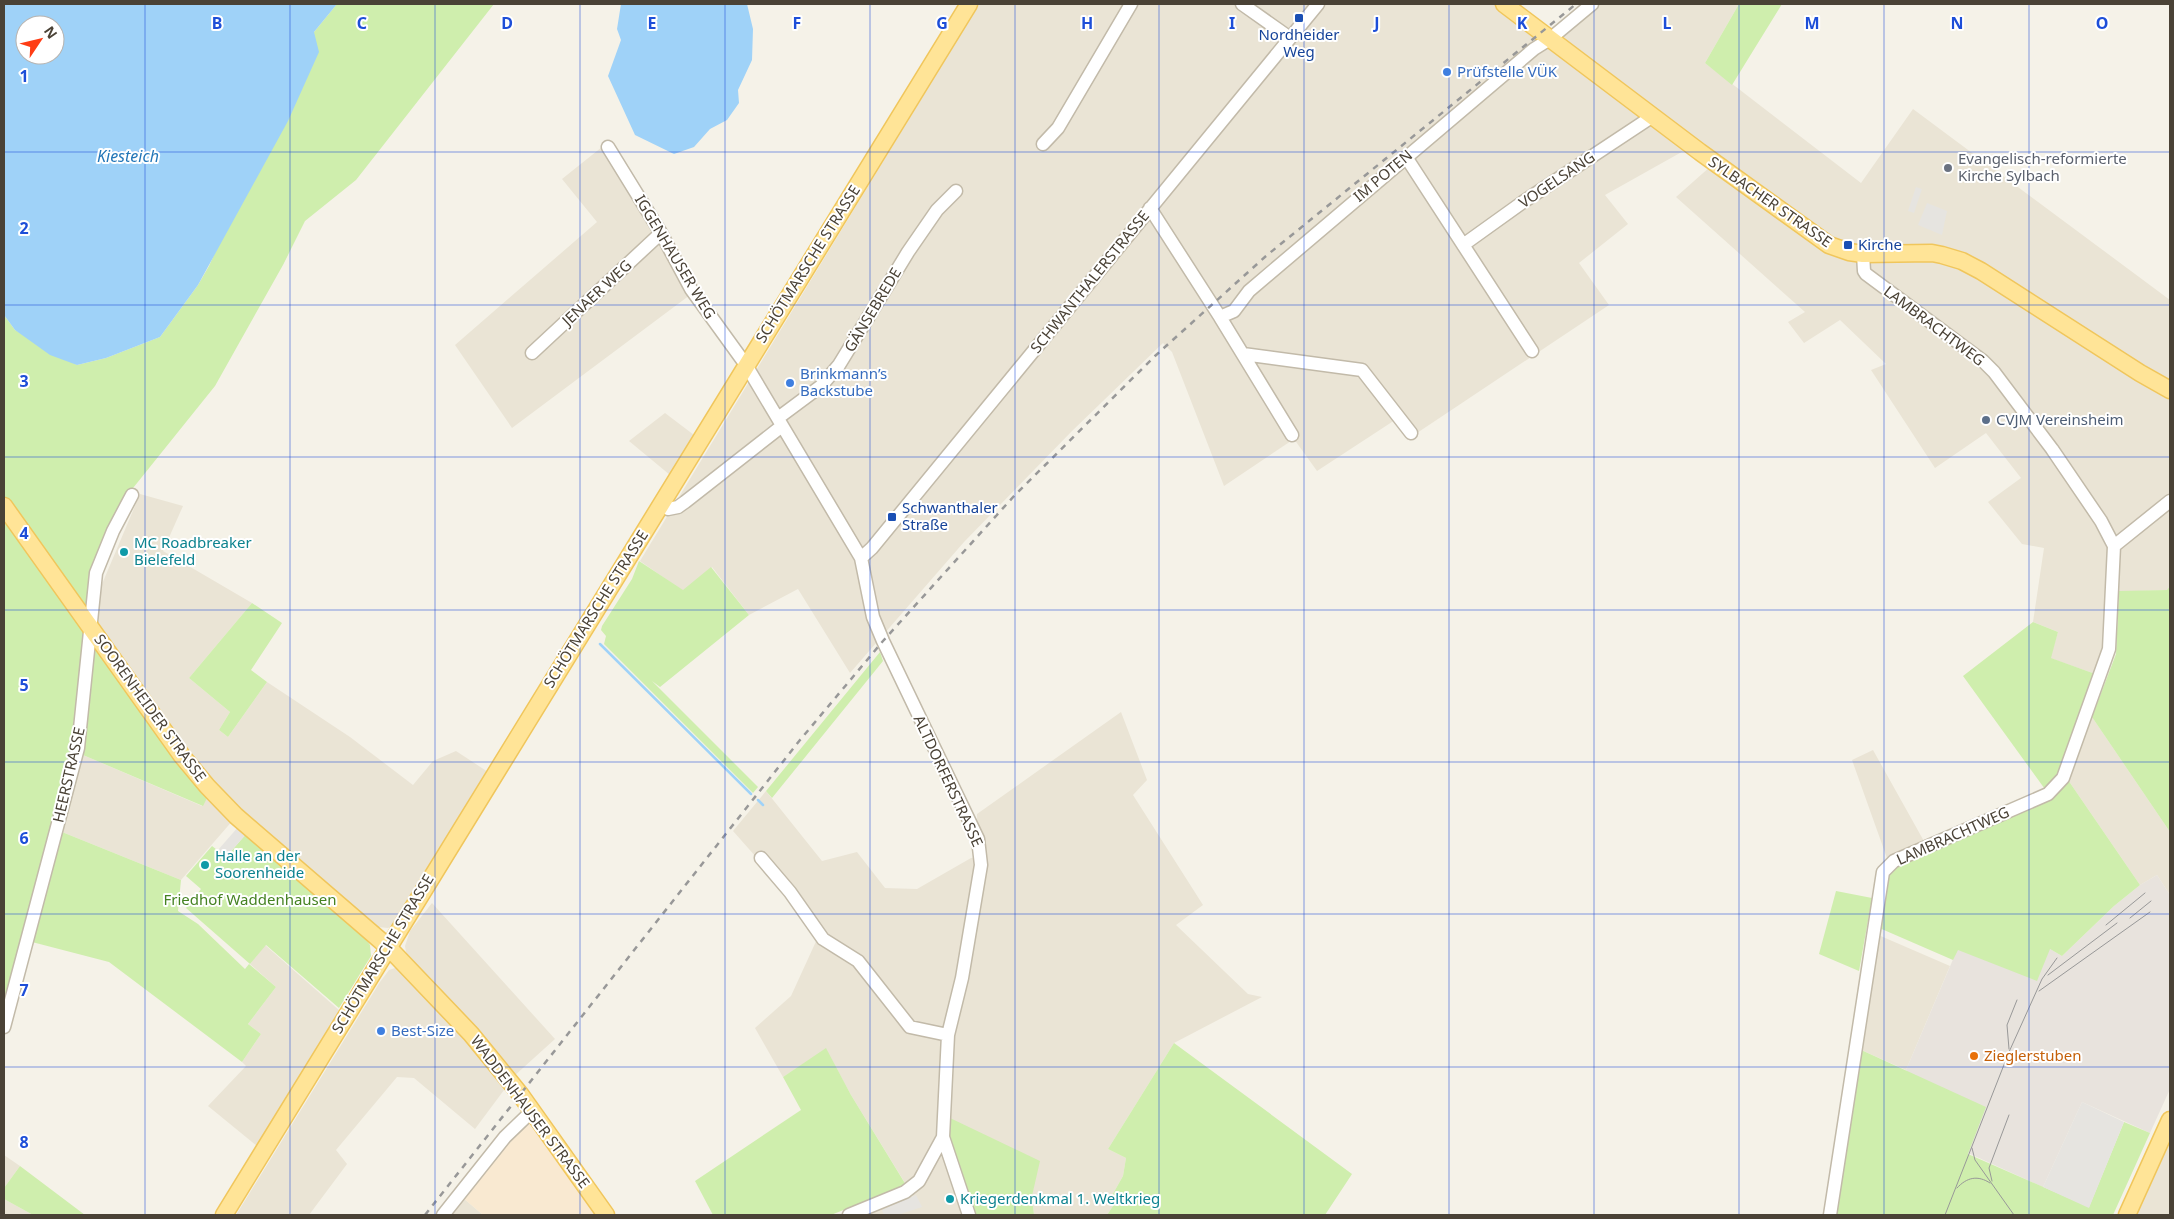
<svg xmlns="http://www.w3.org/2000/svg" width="2174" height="1219" font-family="'Noto Sans',sans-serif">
<rect width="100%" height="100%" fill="#f5f2e8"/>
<!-- residential -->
<path fill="#eae4d5" d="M979,4H1515L1558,37L1598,4H1739L1705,63L1861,183L1913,109L2170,300V586L2167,590L2109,592V651L2098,675L2050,658L2058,632L2033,622L2044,548L2022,544L1988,502L2021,478L1986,433L1935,468L1871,370L1886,364L1840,320L1804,343L1788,322L1805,312L1676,197L1711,166L1687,149L1605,195L1628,224L1579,263L1609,305L1411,437L1395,420L1317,471L1294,439L1224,486L1172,352L1163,343L1072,431L964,542L850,673L798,589L749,615L712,567L683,591L640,561Z
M602,147L648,220L690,295L512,428L455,345L597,222L562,179Z
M665,413L694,435L670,475L629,441Z
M140,494L183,506L163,551L252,603L189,678L230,712L219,730L228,737L267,682L350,737L413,785L433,761L456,751L488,772L414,890L394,925L388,928L378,927L366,919L236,808L211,783L96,621L97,596Z
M1121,712L1147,780L1133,795L1203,905L1176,925L1248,994L1262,997L1174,1043L1108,1149L1126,1158L1123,1176L1110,1199L1115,1203L1107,1215H1034L1032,1196L1034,1183L939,1114L964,1215H864L913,1196L851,1095L826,1049L783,1077L755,1028L791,996L818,937L789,894L733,831L766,791L822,861L857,852L885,888L917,889L971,858L978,857L977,814Z
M2090,714L2170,832V895L2157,875L2140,885L2066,777Z
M1873,750L1925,843L1888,861L1852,760Z
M83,755L202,806L208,796L234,819L181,880L62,832Z
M432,903L555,1039L513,1077L411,960L406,952L405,946L410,931Z
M1876,934L1950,966L1906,1070L1859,1049Z
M265,945L340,1011L257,1146L208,1106L246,1066L242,1062L261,1034L248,1024L276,987L250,964Z
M395,968L404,971L507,1086L475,1129L414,1078L397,1077L336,1150L347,1164L309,1215H236L380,982L389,970Z
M2170,1133V1215H2131Z
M4,1155L20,1166L4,1188Z
M462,1197L483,1215H447Z
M4,1199L33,1215H4Z"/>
<!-- commercial -->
<path fill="#f9e9d1" d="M531,1114L601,1215H483L462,1197Z"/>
<!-- industrial -->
<path fill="#e8e3dd" d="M2157,875L2170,895V1089L2150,1133L2082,1102L2043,1187L1968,1153L1906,1070L1957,950L2050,949L2062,956L2114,906L2140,885Z"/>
<!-- green -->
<path fill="#cfeead" d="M337,4H494L356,180L305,221L283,265L215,386L121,503L89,616L4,496V315L15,330L77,365L106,358L160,337L198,285L209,266L314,32Z
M1739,4H1782L1732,85L1705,63Z
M4,517L87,627L72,748L4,1005Z
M639,561L683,590L711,567L749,615L660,687L652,681L758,787L753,793L604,644L606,636L601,630L602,626L632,579Z
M2170,586V832L2092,717L2116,654L2119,591L2167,590Z
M252,603L282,623L251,670L267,682L228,737L219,730L230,712L189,678Z
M2033,622L2058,632L2051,658L2098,675L2064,769L2047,792L1963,676Z
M95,641L208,796L203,806L83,755Z
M880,652L883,661L772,798L766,791Z
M2066,777L2140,885L2114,906L2062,956L2050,949L2037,981L1958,950L1953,960L1877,927L1885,874L1895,865L2050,795Z
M62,832L181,880L178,911L198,924L245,969L249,964L276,987L248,1024L261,1034L242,1062L109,962L32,942Z
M247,833L358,928L370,945L371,956L339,1008L266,945L250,964L186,908L201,889L186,876L212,846L226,857Z
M1836,891L1872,898L1859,971L1819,954Z
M1174,1043L1352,1174L1325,1215H1107L1115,1203L1110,1199L1123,1176L1126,1158L1108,1149Z
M826,1048L851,1095L906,1185L831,1215H713L695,1181L801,1110L783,1077Z
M1859,1049L1986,1107L1968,1154L2089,1207L2124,1122L2150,1133L2113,1215L1836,1214Z
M950,1118L1040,1161L1032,1196L1034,1215H974L948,1131Z
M20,1166L85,1215H33L4,1199V1188Z"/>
<!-- parking -->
<path fill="#e6e4e0" d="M1916,187L1922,189L1914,213L1908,211Z
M1927,203L1947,211L1942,235L1918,225Z
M239,826L247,833L226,857L218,850Z
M2082,1102L2124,1122L2089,1208L2043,1187Z
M916,1195L922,1207L898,1215H884L882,1210Z"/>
<!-- water -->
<path fill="#9fd2f8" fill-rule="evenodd" d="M4,4H337L314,32L319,52L288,121L198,285L160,337L106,358L77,365L50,355L15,330L4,315ZM25,25H55V55H25Z
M621,4H747L753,29L752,60L738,90L739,103L727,120L710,129L694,147L674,154L635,135L608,76L621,40L617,29Z"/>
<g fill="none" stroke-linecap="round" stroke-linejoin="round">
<!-- stream -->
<path stroke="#9fd2f8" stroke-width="2.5" d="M600,644L751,794
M758,800L763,805"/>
<defs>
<path id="minor" d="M1242,4L1290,38
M1043,144L1058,128L1131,4
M608,147L661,233L691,289L746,365L861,558L873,617L883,641L978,839L981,865L962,978L948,1035L943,1137L919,1181L905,1192L849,1215
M1406,157L1532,351
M1150,208L1220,317L1292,435
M1463,245L1523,202L1653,116
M1220,317L1234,311L1249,291L1534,49L1550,39L1592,4
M532,353L661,233
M1243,354L1362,370L1411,433
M778,418L821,386L839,365L908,252L937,210L956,191
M668,509L678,507L685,502L782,426
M2114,546L2170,501
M861,558L872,548L1318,4
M761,858L790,892L823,939L858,961L910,1027L948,1035
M4,1027L78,748L96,573L113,531L132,495
M943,1137L969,1215
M443,1215L505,1137L532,1111
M1830,1215L1883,872L1894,861L2048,794L2063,778L2109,649L2114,546L2101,521L2052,449L1994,372L1983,361L1866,274L1864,271L1863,254"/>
<path id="major" d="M1504,4L1700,152L1829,245L1849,252L1863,254L1932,253L1942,255L1962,261L1981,271L2140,373L2170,390
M4,506L182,756L207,786L236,816L388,947L471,1034L520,1094L606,1215
M224,1215L969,4
M2127,1215L2170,1120"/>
</defs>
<!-- minor casing -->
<use href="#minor" stroke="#c2baa9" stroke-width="15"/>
<!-- major casing -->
<use href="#major" stroke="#f0c65c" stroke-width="19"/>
<!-- minor -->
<use href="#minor" stroke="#fff" stroke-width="12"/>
<!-- major -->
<use href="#major" stroke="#ffe497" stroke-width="16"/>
<!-- tram -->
<path stroke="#989898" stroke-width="1" d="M2130,918L2151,901
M2106,925L2145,893
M2048,975L2117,923
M2039,991L2150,912
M2009,1049L2007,1025L2017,1000
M1972,1148L1975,1160L2014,1215
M1992,1181L1989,1168L2009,1115
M1957,1188C1967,1177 1978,1175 1990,1183
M1945,1215L2009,1052L2042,979L2057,958"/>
<!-- rail -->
<path stroke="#989898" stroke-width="2.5" stroke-dasharray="6 6" stroke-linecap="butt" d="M425,1215L800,740L883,641L1014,496L1155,356L1266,256L1576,4"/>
</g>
<!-- grid -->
<path fill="none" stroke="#1d4ed8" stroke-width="1" stroke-opacity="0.55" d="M145,4V1215M290,4V1215M435,4V1215M580,4V1215M725,4V1215M870,4V1215M1015,4V1215M1159,4V1215M1304,4V1215M1449,4V1215M1594,4V1215M1739,4V1215M1884,4V1215M2029,4V1215M4,152H2170M4,305H2170M4,457H2170M4,610H2170M4,762H2170M4,914H2170M4,1067H2170"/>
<!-- markers -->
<g fill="#1a4fb4" stroke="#fff" stroke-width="2">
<rect x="1294" y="13" width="10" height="10" rx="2.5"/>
<rect x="1843" y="240" width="10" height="10" rx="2.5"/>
<rect x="887" y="512" width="10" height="10" rx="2.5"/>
</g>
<g fill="#3f7fe0" stroke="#fff" stroke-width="2">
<circle cx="1447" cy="72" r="5"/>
<circle cx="790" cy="383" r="5"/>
<circle cx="381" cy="1031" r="5"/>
</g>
<circle fill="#6b7280" stroke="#fff" stroke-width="2" cx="1948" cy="168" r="5"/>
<circle fill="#5c6f8a" stroke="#fff" stroke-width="2" cx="1986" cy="420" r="5"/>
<g fill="#0f9aa8" stroke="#fff" stroke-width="2">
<circle cx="124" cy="552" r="5"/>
<circle cx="205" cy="865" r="5"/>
<circle cx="950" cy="1199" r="5"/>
</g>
<circle fill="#e8710a" stroke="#fff" stroke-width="2" cx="1974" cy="1056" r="5"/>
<g text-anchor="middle" stroke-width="4" stroke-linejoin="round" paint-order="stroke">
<!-- transit labels -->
<g font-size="15" fill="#164399" stroke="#fff" text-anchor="start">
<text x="1299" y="40" text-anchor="middle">Nordheider<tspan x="1299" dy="17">Weg</tspan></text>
<text x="1858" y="250">Kirche</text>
<text x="902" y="513">Schwanthaler<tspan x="902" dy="17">Straße</tspan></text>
</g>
<!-- shop labels -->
<g font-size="15" fill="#366cbe" stroke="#fff" text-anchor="start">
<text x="1457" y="77">Prüfstelle VÜK</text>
<text x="800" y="379">Brinkmann’s<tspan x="800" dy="17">Backstube</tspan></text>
<text x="391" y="1036">Best-Size</text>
</g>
<!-- worship labels -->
<g font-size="15" fill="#5b616d" stroke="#fff" text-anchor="start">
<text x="1958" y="164">Evangelisch-reformierte<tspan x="1958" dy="17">Kirche Sylbach</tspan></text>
</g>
<!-- street labels -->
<g font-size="15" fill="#4a4236" stroke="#fff">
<text transform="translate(1383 176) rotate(-40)" y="5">IM POTEN</text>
<text transform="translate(1557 180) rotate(-34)" y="5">VOGELSANG</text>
<text transform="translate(1770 202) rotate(35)" y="5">SYLBACHER STRASSE</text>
<text transform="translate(675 257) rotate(59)" y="5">IGGENHAUSER WEG</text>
<text transform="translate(808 264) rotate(-58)" y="5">SCHÖTMARSCHE STRASSE</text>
<text transform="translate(1090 282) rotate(-51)" y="5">SCHWANTHALERSTRASSE</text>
<text transform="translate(597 293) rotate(-43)" y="5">JENAER WEG</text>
<text transform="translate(873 310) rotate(-59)" y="5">GÄNSEBREDE</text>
<text transform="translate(1934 326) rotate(37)" y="5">LAMBRACHTWEG</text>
<text transform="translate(596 609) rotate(-58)" y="5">SCHÖTMARSCHE STRASSE</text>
<text transform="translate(150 708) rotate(54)" y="5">SOORENHEIDER STRASSE</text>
<text transform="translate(69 775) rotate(-77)" y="5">HEERSTRASSE</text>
<text transform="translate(948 781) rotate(65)" y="5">ALTDORFERSTRASSE</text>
<text transform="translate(1953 836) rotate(-24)" y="5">LAMBRACHTWEG</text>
<text transform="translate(383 954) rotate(-59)" y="5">SCHÖTMARSCHE STRASSE</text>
<text transform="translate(530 1112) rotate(53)" y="5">WADDENHAUSER STRASSE</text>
</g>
<!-- service labels -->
<g font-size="15" fill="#4e5e75" stroke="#fff" text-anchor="start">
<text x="1996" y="425">CVJM Vereinsheim</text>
</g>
<!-- culture labels -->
<g font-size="15" fill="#0d838f" stroke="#fff" text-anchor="start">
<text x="134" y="548">MC Roadbreaker<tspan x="134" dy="17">Bielefeld</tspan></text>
<text x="215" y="861">Halle an der<tspan x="215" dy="17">Soorenheide</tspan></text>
<text x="960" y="1204">Kriegerdenkmal 1. Weltkrieg</text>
</g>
<!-- park labels -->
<g font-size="15" fill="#458222" stroke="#fff">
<text x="250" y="905">Friedhof Waddenhausen</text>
</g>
<!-- food labels -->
<g font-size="15" fill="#c56008" stroke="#fff" text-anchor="start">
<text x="1984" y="1061">Zieglerstuben</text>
</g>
<!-- water labels -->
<g font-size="16" font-style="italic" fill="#2276b8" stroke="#fff">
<text x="128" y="162">Kiesteich</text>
</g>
</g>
<g font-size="16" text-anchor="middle" font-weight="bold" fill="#1d4ed8" stroke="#fff" stroke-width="4" stroke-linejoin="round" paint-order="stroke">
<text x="217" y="29">B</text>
<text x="362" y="29">C</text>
<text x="507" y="29">D</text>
<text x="652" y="29">E</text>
<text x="797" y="29">F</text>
<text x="942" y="29">G</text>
<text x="1087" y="29">H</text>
<text x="1232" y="29">I</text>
<text x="1377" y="29">J</text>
<text x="1522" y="29">K</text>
<text x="1667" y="29">L</text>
<text x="1812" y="29">M</text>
<text x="1957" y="29">N</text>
<text x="2102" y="29">O</text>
<text x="24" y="82">1</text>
<text x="24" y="234">2</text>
<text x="24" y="387">3</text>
<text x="24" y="539">4</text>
<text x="24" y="691">5</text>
<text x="24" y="844">6</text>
<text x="24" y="996">7</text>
<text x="24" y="1148">8</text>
</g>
<!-- border -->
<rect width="2174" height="1219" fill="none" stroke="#4a4236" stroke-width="10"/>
<!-- north arrow -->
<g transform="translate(40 40) rotate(55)"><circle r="24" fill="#ffffff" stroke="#b7b3af"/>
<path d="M0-4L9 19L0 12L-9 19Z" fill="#ff3d15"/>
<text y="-8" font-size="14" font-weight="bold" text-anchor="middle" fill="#4a4236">N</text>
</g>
</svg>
